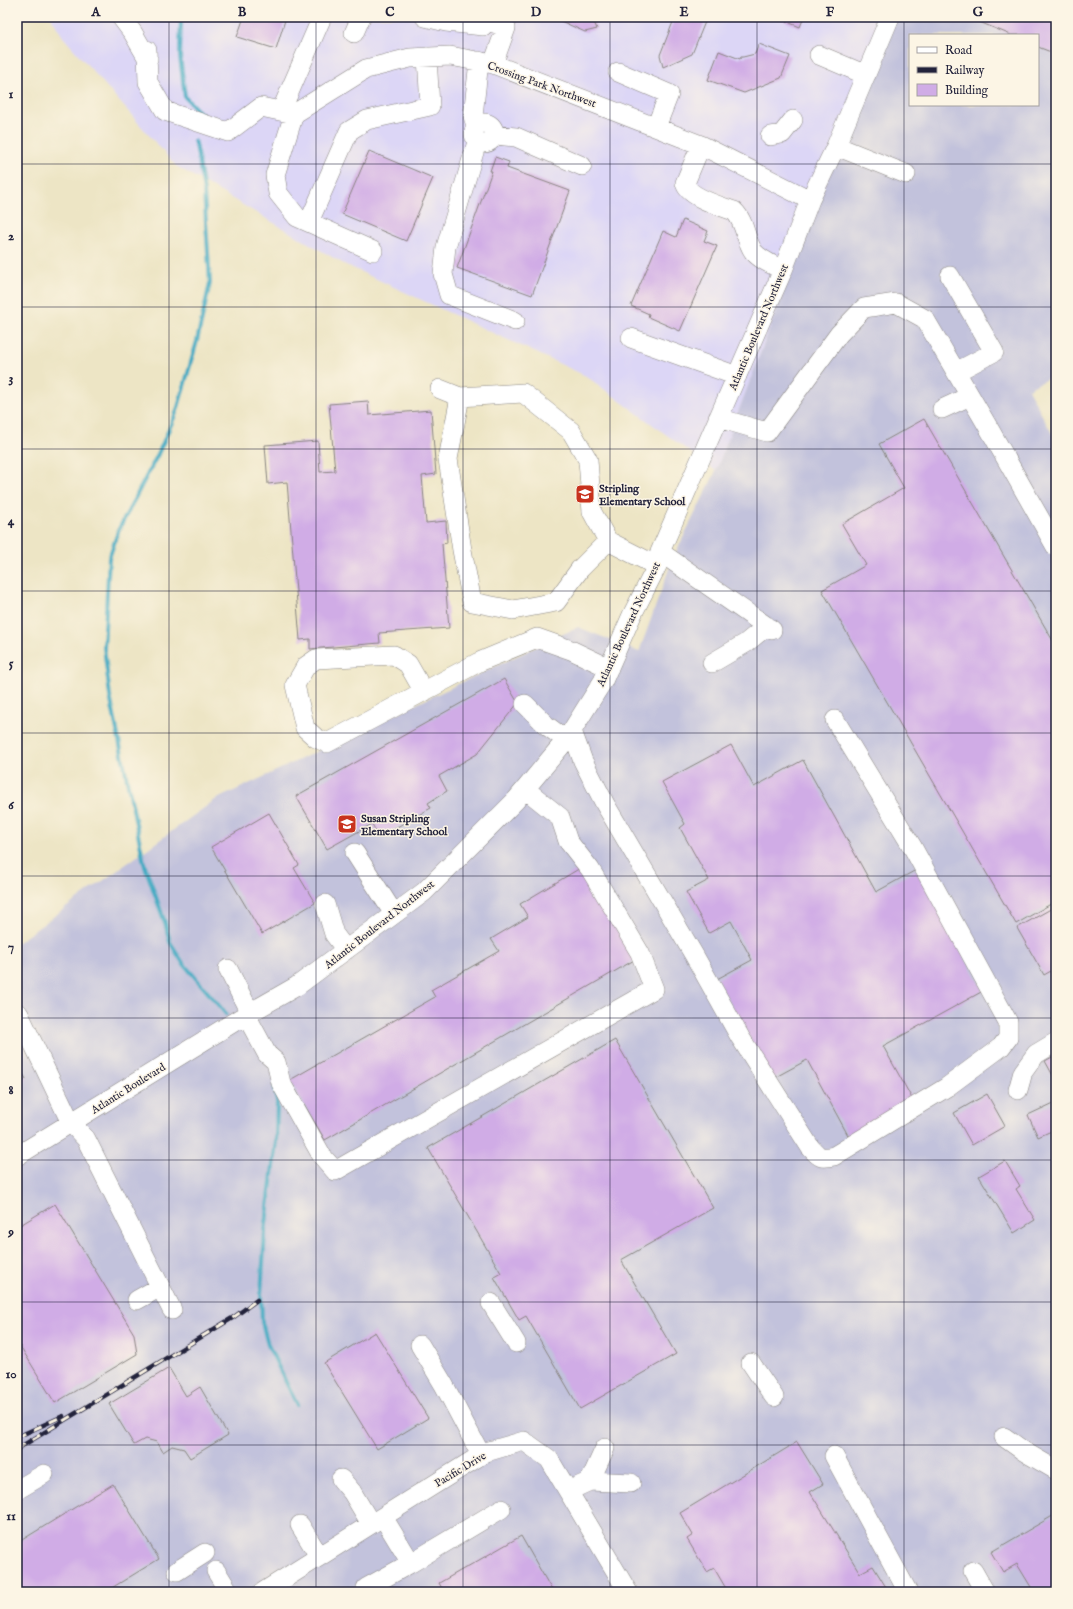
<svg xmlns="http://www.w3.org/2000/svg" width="1073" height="1609" font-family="'IM FELL English',serif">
<rect width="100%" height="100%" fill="#fcf5e5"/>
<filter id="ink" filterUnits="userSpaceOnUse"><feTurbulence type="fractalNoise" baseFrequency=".025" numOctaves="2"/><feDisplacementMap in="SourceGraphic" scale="8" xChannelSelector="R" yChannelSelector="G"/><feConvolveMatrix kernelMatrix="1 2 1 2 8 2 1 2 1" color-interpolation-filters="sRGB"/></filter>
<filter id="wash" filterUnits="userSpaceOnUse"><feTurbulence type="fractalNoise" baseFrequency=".012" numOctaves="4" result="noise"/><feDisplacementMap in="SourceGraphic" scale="16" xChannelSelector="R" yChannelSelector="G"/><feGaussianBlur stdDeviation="0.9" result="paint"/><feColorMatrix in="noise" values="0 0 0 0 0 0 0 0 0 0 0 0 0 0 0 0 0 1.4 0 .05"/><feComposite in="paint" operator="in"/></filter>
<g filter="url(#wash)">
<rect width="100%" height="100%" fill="#ede5c5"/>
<!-- built -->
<path fill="#dcd6f6" d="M51,17H893L811,219L716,471L586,376L344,264L176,166L63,37Z"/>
<!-- industrial -->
<path fill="#c2c2dc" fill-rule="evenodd" d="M893,17H1056V374L1028,389L1056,441V1592H17V943L215,800L578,627L639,652L673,558L716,471L811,219ZM910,35H1038V105H910Z"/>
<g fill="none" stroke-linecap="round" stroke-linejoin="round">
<!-- stream -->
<path stroke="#43aac3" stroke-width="4" d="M181,17L180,56L185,97L201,114
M194,141L196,144L204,192L210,283L197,341L177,411L158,454L119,529L109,558L104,647L110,696L144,863L165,923L170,942L183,963L226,1014
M275,1087L277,1102L276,1141L265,1232L261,1294L262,1322L268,1345L297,1405"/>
</g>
<g id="blocks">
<!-- building -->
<path fill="#d0ace6" d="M244,17H286L276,49L237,37Z
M552,17H592L597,29L585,32Z
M675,17H707L692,54L663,67L660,55Z
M775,17H804L800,27Z
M979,17H1056V54L1038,47V35H1011L977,21Z
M759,44L790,56L781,78L744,93L708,80L719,51L740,59L741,57H743L755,54Z
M369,151L433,178L406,241L342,214Z
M495,157L509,162L507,168L570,191L532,295L457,268L492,171H490Z
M683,220L708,231L704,241L717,246L680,331L648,317L649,314L631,306L663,231L676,237Z
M368,401L369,415L431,410L436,474L422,476L426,523L446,521L447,543L442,544L449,628L379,633L380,643L310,649V639L300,640L287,482L268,484L265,445L318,441L320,472L335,471L329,404Z
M924,419L1056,646V901L1016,924L822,590L866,565L842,524L904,488L879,444Z
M504,679L518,703L477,754L439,776L447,791L428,803L431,808L379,837L372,824L327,849L296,796Z
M731,745L754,787L803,760L876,892L916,870L983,991L883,1046L915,1104L850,1139L807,1060L772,1079L717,979L752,960L731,921L709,933L686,892L709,880L680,828L685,824L662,782Z
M269,813L299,865L294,868L315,903L262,934L211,847Z
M582,867L636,959L325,1140L290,1080L435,997L431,990L499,951L491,939L528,917L520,904Z
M1056,906V968L1044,975L1017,928Z
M615,1040L713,1208L621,1260L676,1354L580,1409L526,1316L519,1320L494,1277L501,1273L428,1148Z
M1056,1055V1081L1045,1061Z
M17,1063L26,1079L17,1084Z
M987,1094L1005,1126L972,1145L954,1113Z
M1056,1102V1129L1038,1137L1028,1115Z
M1005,1161L1020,1186L1016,1189L1035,1220L1014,1233L979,1176Z
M55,1204L134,1334L137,1354L55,1403L17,1341V1227Z
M375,1332L428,1418L377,1449L324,1363Z
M169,1368L186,1396L200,1387L228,1435L190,1458L184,1449L172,1446L163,1452L157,1442L145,1439L134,1445L109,1404Z
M797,1442L823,1484L810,1492L860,1573L873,1566L889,1592H728L714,1568L707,1572L687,1539L693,1535L680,1513Z
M113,1484L159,1559L105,1592H17V1543Z
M1056,1514V1592H1034L1017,1564L1003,1572L991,1552Z
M521,1536L553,1592H444L439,1583Z"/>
</g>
</g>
<g filter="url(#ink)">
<use href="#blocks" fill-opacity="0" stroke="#888480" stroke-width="1"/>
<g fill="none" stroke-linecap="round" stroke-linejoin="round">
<defs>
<path id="minor" d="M121,17L133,33L148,59
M425,17L446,22L483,26L486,19L506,28L493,64
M354,33L361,17
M147,50L148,82L165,111L228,132L261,107L294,114L366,69L410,58L450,56L493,64L701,145L810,200
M819,55L866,75
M618,72L669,94L656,127
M281,111L322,17
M294,114L275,175L278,193L297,217L373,251
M474 133a10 10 0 1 1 20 0a10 10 0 1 1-20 0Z
M476,126L473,116L479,61
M494,135L516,137L582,166
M770,136L782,134L793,120
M477,142L446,247L443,274L449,295L515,321
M701,145L685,183C688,197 720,206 734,211C745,221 745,239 753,251C760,260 773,265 783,270
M836,146L906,174
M309,222L349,131L367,120L430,106L427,57
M950,276L994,352L956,372
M631,338L737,376
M440,389L460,397L523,393L571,431L588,460L592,512L608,541L657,566
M460,397L448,459L462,550L472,602L513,610L556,602L580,569L608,541
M942,409L970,396
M718,418L767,432L839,334L864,308L896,303L925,319L987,425L1056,547
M660,552L772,630
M712,663L746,643L767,626
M424,692L408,664L394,655L316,659L306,666L295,685L305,728L316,738L327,743L479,662L537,638L571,650L609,668
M525,704L546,725L566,740
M572,731L583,761L605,804L694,955L740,1037L810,1147C819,1157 820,1159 834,1156L947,1087L1001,1047L1008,1038V1022L913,848L835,720
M355,853L394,914
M325,904L334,934L346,950
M228,969L250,1013
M19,1014L71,1123L86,1139L172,1310
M246,1015L267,1054L276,1062L281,1083L322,1156L335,1171L654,989L640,953L590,869L568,841L560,817L525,789
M1018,1090L1023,1072L1036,1054L1056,1042
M17,1156L239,1019L297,986L424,892L516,800L566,740L603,681L632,615L657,566L660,552L783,270L810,200L836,146L890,17
M137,1300L160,1287
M491,1303L516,1343
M420,1345L444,1385L481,1455
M751,1363L774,1397
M1004,1437L1025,1452L1056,1470
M834,1456L908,1592
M341,1479L352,1492L371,1524
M590,1481L605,1448
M17,1490L44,1474
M568,1491L590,1481L631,1483
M383,1517L411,1563L501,1509
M300,1525L319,1556
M177,1571L205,1553
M216,1571L229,1592
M973,1571L985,1592
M366,1588L411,1563
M263,1592L486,1452L524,1441L549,1459L628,1592"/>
</defs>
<!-- minor casing -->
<use href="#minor" stroke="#888480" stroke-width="20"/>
<!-- minor -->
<use href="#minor" stroke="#fff" stroke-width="19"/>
<defs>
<path id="rail" d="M17,1437L63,1416
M17,1449L234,1317L257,1300"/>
</defs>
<!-- rail casing -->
<use href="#rail" stroke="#22223b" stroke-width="4.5"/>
<!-- rail -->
<use href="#rail" stroke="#fcf5e5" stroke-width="3" stroke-dasharray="9" stroke-linecap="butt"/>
</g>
</g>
<!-- grid -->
<path fill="none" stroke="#22223b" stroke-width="1" stroke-opacity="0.55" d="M169,17V1592M316,17V1592M463,17V1592M610,17V1592M757,17V1592M904,17V1592M17,164H1056M17,307H1056M17,449H1056M17,591H1056M17,733H1056M17,876H1056M17,1018H1056M17,1160H1056M17,1302H1056M17,1445H1056"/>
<!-- icons -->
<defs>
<symbol id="school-square" viewBox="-11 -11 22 22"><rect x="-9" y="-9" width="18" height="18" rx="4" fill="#c8321e" stroke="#fcf5e5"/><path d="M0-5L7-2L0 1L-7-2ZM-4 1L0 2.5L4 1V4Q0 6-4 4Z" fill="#fff"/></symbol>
</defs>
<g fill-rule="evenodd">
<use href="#school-square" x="574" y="483" width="22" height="22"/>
<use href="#school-square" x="336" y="813" width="22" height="22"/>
</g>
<g text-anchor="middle" stroke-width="3" stroke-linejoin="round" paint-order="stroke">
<!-- street labels -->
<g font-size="11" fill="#22223b" stroke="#fcf5e5">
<text transform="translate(542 84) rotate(20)" y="4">Crossing Park Northwest</text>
<text transform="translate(758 327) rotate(-67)" y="4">Atlantic Boulevard Northwest</text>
<text transform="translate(628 624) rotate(-65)" y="4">Atlantic Boulevard Northwest</text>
<text transform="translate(379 924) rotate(-38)" y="4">Atlantic Boulevard Northwest</text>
<text transform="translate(128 1088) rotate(-32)" y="4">Atlantic Boulevard</text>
<text transform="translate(460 1469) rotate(-31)" y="4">Pacific Drive</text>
</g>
<!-- poi labels -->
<g font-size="11" font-weight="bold" fill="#22223b" stroke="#fcf5e5" text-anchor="start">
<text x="599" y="492">Stripling<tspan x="599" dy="13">Elementary School</tspan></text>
<text x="361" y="822">Susan Stripling<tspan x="361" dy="13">Elementary School</tspan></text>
</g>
</g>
<!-- margin -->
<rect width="1073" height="1609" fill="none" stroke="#fcf5e5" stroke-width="44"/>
<!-- legend -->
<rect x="909" y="34" width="130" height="72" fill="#fcf5e5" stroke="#a5a1a1"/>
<rect x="917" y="47" width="20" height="6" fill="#ffffff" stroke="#a5a1a1"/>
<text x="945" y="54" font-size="12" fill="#22223b">Road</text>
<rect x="917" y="67" width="20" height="6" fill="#22223b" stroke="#a5a1a1"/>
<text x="945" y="74" font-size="12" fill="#22223b">Railway</text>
<rect x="917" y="84" width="20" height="12" fill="#d0ace6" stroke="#a5a1a1"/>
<text x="945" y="94" font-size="12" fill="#22223b">Building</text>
<rect x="22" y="22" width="1029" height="1565" fill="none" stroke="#22223b" stroke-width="1.5"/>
<g font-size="13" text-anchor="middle" font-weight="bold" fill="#22223b">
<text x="96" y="16">A</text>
<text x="242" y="16">B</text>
<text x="390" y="16">C</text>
<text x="536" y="16">D</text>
<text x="684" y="16">E</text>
<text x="830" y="16">F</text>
<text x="978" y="16">G</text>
<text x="11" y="98">1</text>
<text x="11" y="240">2</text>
<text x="11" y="382">3</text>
<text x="11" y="525">4</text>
<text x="11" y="667">5</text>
<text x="11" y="809">6</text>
<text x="11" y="951">7</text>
<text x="11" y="1094">8</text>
<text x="11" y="1236">9</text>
<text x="11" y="1378">10</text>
<text x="11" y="1520">11</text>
</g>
</svg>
